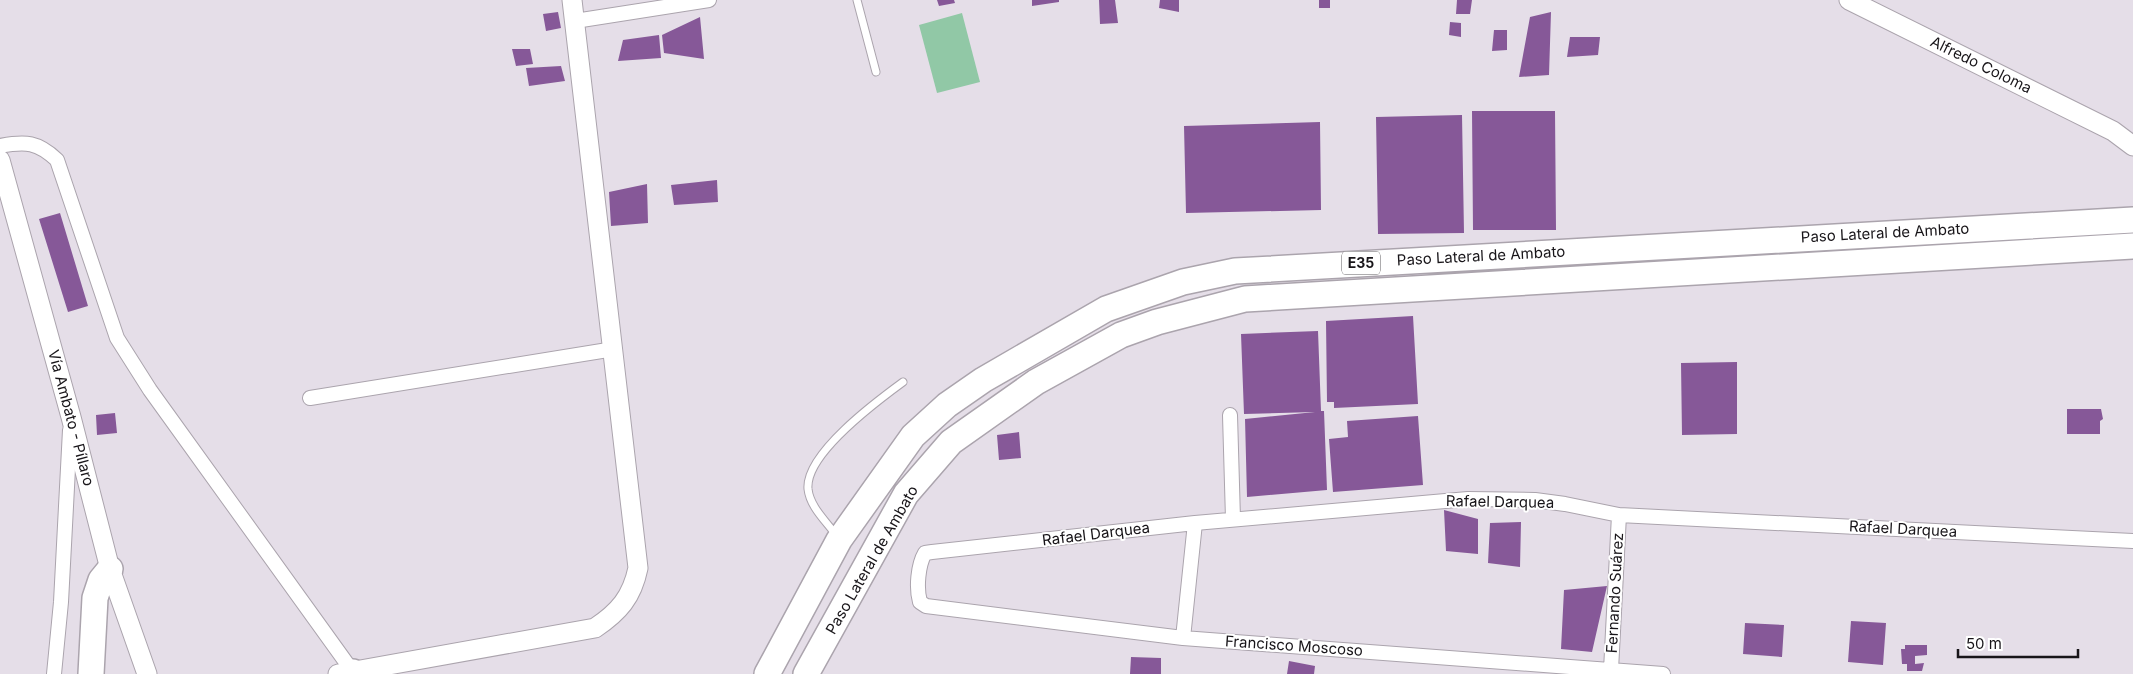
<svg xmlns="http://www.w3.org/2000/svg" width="2133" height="674" font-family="Inter,sans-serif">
<rect width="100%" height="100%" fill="#e5dee8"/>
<!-- green -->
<path fill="#91c8a6" d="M962,13L980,82L937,93L919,25Z"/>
<!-- building -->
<path fill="#865898" d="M937,0H954L955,3L939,6Z
M1032,0H1059V2L1032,6Z
M1099,0H1115L1118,23L1100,24Z
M1160,0H1179V12L1159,8Z
M1319,0H1330V8H1319Z
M1457,0H1472L1470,14H1456Z
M558,12L561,28L546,31L543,14Z
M1551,12L1549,75L1519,77L1530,17Z
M700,17L704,59L664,53L662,35Z
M1450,22L1461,23V37L1449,35Z
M1494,30H1507V50L1492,51Z
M659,35L661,58L618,61L623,40Z
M1570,37H1600L1598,55L1567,57Z
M512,49H530L533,64L516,66Z
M561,66L565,81L529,86L526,68Z
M1472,111H1555L1556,230H1473Z
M1462,115L1464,233L1378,234L1376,117Z
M1320,122L1321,210L1186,213L1184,126Z
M717,180L718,202L674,205L671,185Z
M647,184L648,223L611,226L609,192Z
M60,213L88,306L68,312L39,219Z
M1413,316L1418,404L1334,408V402H1327L1326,321Z
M1318,331L1321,411H1324L1327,490L1247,497L1245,419L1315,412L1244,414L1241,334Z
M1737,362V434L1682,435L1681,363Z
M2067,409H2101L2103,419L2100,421V434H2067Z
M115,413L117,433L97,435L96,415Z
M1418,416L1423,485L1333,492L1329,439L1348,437L1347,421Z
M1019,432L1021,458L999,460L997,435Z
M1444,510L1478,519V554L1446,551Z
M1521,522L1520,567L1488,563L1490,523Z
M1607,586L1592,652L1561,649L1564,590Z
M1851,621L1886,623L1883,665L1848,662Z
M1745,623L1784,625L1782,657L1743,654Z
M1905,645H1927V655L1915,656V664L1924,663L1922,671H1907V664H1902L1901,649H1905Z
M1131,657L1161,658V674H1130Z
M1289,661L1315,666L1314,674H1287Z"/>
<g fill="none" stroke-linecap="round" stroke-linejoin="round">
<defs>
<path id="lane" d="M857,0L876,72
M836,535C826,521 810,507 808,489C805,454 877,401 903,382"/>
<path id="street" d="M575,21L709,0
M0,146C26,141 38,142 57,160L117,338L150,390L353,672
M310,398L614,349
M1230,415L1233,519
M1183,638L1195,523
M1611,670L1619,515
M54,674L61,602L70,430
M1663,674L1183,638L926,606L920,602C916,588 918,565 925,553L932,552L1195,523L1468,499L1535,500L1565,504L1619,515L2133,541"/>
<path id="secondary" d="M1849,0L2113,131L2133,146
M0,160L71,417L110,569L147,674
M338,674L595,628C619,612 632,597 638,568L572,0"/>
<path id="highway" d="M353,672L355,674
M91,674L95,598L101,580L110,569
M767,674L839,540L913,436L947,405L983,380L1106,309L1183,282L1235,271L2133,220
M806,674L906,494L951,442L1036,382L1121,335L1157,322L1245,299L2133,246"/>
</defs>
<!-- lane casing -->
<use href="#lane" stroke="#aba4ad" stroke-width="9"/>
<!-- street casing -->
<use href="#street" stroke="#aba4ad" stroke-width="16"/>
<!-- secondary casing -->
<use href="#secondary" stroke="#aba4ad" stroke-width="21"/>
<!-- highway casing -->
<use href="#highway" stroke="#aba4ad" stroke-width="28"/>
<!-- lane -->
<use href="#lane" stroke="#fff" stroke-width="7"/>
<!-- street -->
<use href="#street" stroke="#fff" stroke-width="14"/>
<!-- secondary -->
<use href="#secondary" stroke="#fff" stroke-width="19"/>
<!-- highway -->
<use href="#highway" stroke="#fff" stroke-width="25"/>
</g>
<g text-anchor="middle" stroke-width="4" stroke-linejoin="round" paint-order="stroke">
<!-- shield labels -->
<rect fill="#fff" stroke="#5d5b5e" stroke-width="1" x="1342" y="251.5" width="38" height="23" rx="4"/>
<g font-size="14" font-weight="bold" fill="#181519">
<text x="1361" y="268">E35</text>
</g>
<!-- street labels -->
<g font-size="15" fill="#181519" stroke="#fff">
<text transform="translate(1981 65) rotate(26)" y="5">Alfredo Coloma</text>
<text transform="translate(1885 233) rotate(-3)" y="5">Paso Lateral de Ambato</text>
<text transform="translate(1481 256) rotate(-3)" y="5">Paso Lateral de Ambato</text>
<text transform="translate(71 418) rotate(75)" y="5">Vía Ambato - Píllaro</text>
<text transform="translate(1500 502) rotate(1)" y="5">Rafael Darquea</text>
<text transform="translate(1903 529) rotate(3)" y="5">Rafael Darquea</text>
<text transform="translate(1096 534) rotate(-7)" y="5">Rafael Darquea</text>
<text transform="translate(872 560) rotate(-60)" y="5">Paso Lateral de Ambato</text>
<text transform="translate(1615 593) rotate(-87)" y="5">Fernando Suárez</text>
<text transform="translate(1294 646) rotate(4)" y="5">Francisco Moscoso</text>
</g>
</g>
<!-- scale -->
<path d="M1958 649v8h120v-8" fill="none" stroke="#181519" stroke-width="2.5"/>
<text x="1966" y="649" font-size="15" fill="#181519" stroke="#ffffff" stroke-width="4" paint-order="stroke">50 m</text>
</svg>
